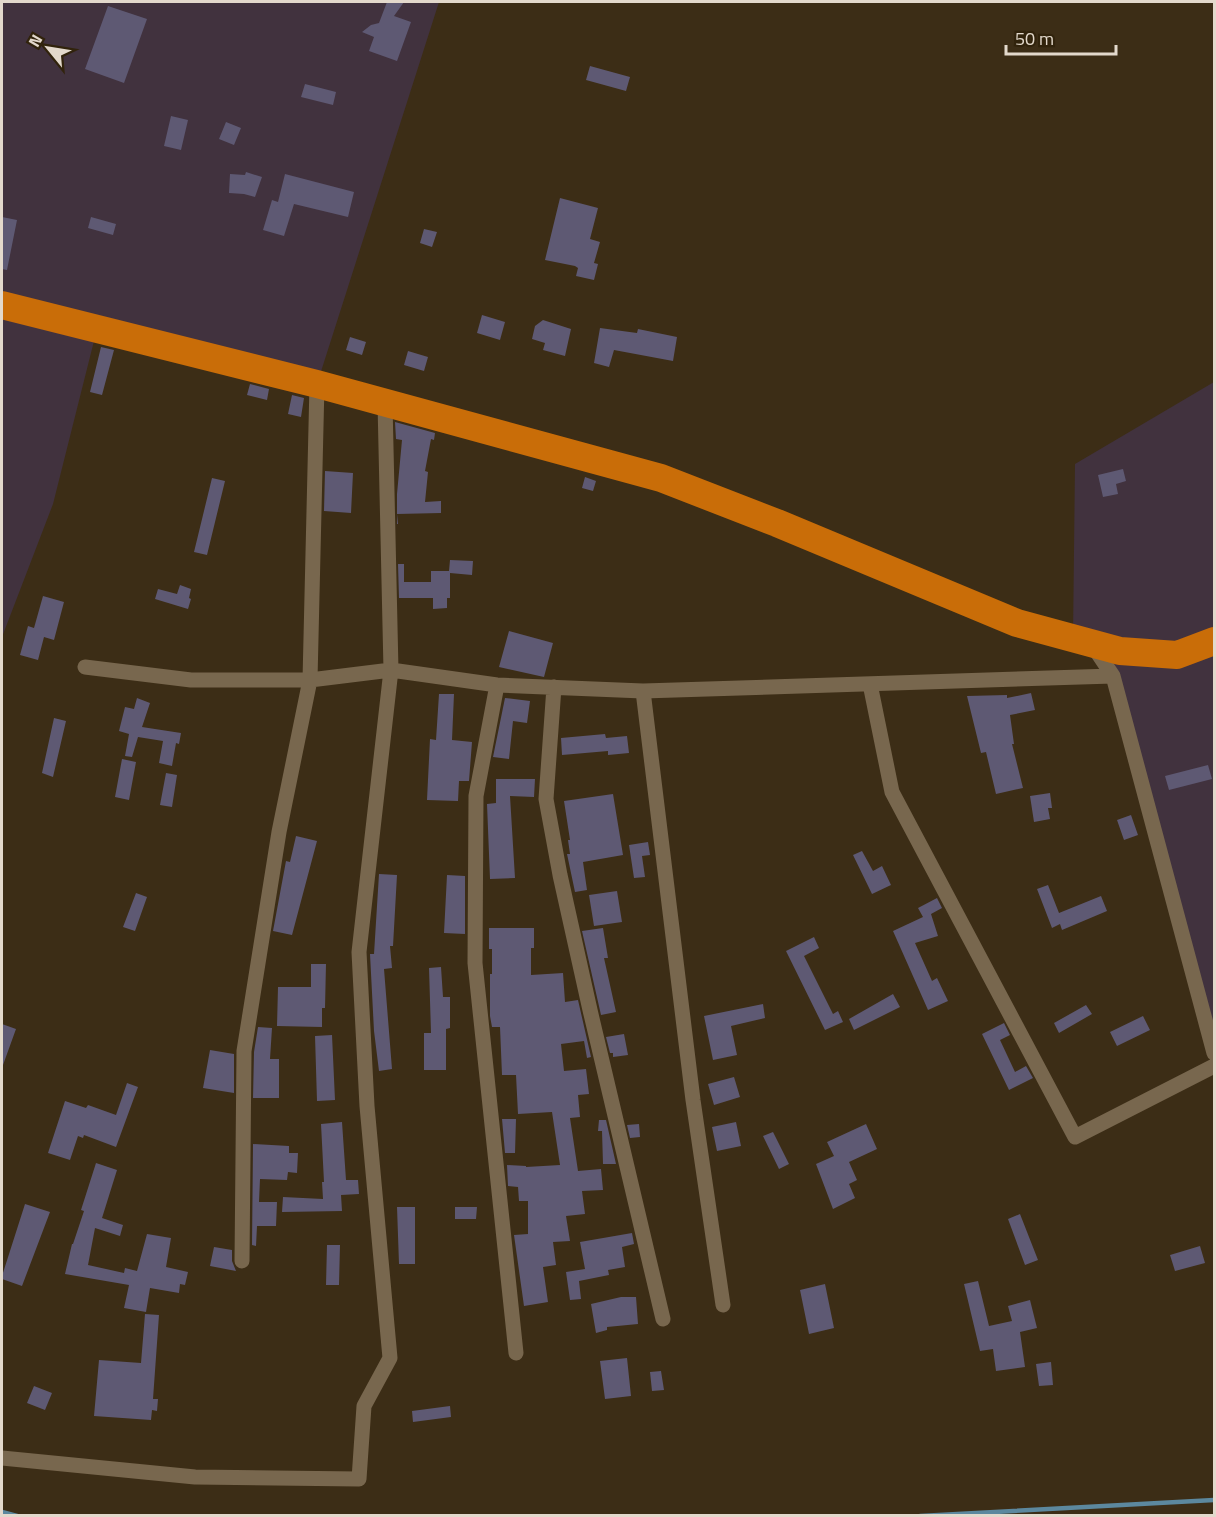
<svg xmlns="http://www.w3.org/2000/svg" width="1216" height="1517" font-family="'Titillium Web',sans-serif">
<rect width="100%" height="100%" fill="#3c2d16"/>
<!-- industrial -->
<path fill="#41323e" d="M2,2H439L317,384L97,329L53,504L2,637Z
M1214,382V1053L1113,676L1073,638L1075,464Z"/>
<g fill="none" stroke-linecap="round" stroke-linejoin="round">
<!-- stream -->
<path stroke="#5c889e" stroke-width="4.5" d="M2,1512L17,1516
M920,1516L1214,1500"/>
</g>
<!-- building -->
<path fill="#5e5973" d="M387,2H404L394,16L411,22L397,61L369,51L374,37L362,32L371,25L379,23Z
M108,6L147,19L124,83L85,69Z
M590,66L630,77L626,91L586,80Z
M305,84L336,92L333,105L301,97Z
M171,116L188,120L181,150L164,146Z
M226,122L241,128L234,145L219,139Z
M246,172L262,177L255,197L244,194L229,193L230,174L245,175Z
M285,174L354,192L348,217L294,204L284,236L263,230L272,200L278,202Z
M560,198L598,208L590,239L600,242L594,263L598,264L594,280L576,276L578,268L575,266L545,260Z
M2,217L17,220L7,270L2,269Z
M91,217L116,224L113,235L88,228Z
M424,229L437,232L432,247L420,243Z
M482,315L505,322L500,340L477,333Z
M543,320L571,329L565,356L543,350L545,343L532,339L535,326Z
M600,328L637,333L638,329L677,337L673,361L614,350L609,367L594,363Z
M350,337L366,342L362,355L346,350Z
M101,347L114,350L102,395L90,392Z
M408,351L428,357L424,371L404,365Z
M250,384L269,389L267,400L247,395Z
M292,395L304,398L301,417L288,414Z
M395,422L435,433L434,440L431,439L425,471L428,472L425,502L441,501V513L397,514L398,524H397V494L402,440L396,439Z
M1123,469L1126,481L1116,484L1118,494L1103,497L1098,475Z
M325,471L353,473L351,513L324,511Z
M585,477L596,481L593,491L582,488Z
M212,478L225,481L207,555L194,552Z
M450,560L473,561L472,575L450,573V598H447V608L433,609V598H399L398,564H404V582H431V571H449Z
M180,585L191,589L189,598L191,599L188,609L155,599L158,589L177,594Z
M43,596L64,602L54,640L44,637L38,660L20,655L28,626L34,628Z
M509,631L553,643L544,677L499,667Z
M1031,693L1035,710L1010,715L1014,744H1012L1023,788L996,794L986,752L981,753L967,696L1007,695V698Z
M439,694H454L452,740L472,742L469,781H459L458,801L427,800L430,739L436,740Z
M137,698L150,703L142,727L181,733L179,744L176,743L172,766L159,763L163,741L138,737L132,757L125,756L129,734L119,731L125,707L134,709Z
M505,698L530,701L527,723L513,721L509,759L493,757Z
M54,718L66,721L53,777L42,773Z
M605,734L606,738L627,736L629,753L608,755V751L562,755L561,738Z
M122,759L136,762L129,800L115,797Z
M1208,765L1212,779L1169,790L1165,776Z
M166,773L177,775L172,807L160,805Z
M496,779H535L534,797L510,796L515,878L490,879L487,804L496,803Z
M1050,793L1052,808H1048L1050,819L1034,822L1030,796Z
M613,794L623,855L583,862L587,890L575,892L567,854H570L568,840H570L564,801Z
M1131,815L1138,835L1124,840L1117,820Z
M296,836L317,841L292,935L273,931L286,861L290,862Z
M648,842L650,855L642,856L645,877L634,878L629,845Z
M862,851L873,871L882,866L891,885L872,894L853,855Z
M379,874L397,875L393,946H390L392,968L384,969L392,1069L379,1071L374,1031L370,954H374Z
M447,875L465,876V934L444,933Z
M1048,885L1059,913L1101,896L1107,911L1062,930L1060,924L1052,928L1037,889Z
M617,891L622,922L594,926L589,895Z
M136,893L147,897L135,931L123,927Z
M937,898L942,908L931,914L938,936L915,943L932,981L937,978L948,1001L928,1010L893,931L923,917L918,908Z
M489,928H534V948H531V975L563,973L565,1002L578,1000L591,1057L587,1058L584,1041L561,1044L564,1071L586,1069L589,1094L578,1095L580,1117L570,1118L578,1171L601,1169L603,1190L582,1191L585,1214L566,1216L570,1241L553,1242L556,1265L543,1267L548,1302L524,1306L514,1235L528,1234V1201H519L518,1187L508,1186L507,1165L526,1166V1167L560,1165L552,1112L518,1114L516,1075H502L500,1027H492L490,1016V974H492V949H489Z
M603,928L608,958H604L616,1012L601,1015L582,931Z
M814,937L819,948L804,956L833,1014L838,1011L843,1022L825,1030L786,951Z
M311,964H326L325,1008H322V1027L277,1026L278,987H311Z
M441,967L443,997H450V1028L446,1029V1070H424V1033H431L429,968Z
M893,994L900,1007L854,1030L849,1019Z
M763,1004L765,1018L731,1026L737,1055L713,1060L704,1016Z
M1086,1005L1092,1014L1059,1033L1054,1023Z
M1143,1016L1150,1030L1117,1046L1110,1032Z
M1004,1023L1010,1035L1000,1040L1015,1072L1026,1066L1033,1078L1009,1090L982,1034Z
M2,1024L16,1029L3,1065H2Z
M258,1027L272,1028L270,1059H279V1098H253L254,1052Z
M624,1034L628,1055L613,1057V1053H610L606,1037Z
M332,1035L335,1100L317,1101L315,1036Z
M210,1050L234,1054V1093L203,1088Z
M734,1077L740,1097L714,1105L708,1084Z
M127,1083L138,1087L116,1147L84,1135L83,1138L78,1136L70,1160L48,1153L65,1101L86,1108L88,1105L116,1115Z
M502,1119H516L515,1153H505Z
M599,1120H606L616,1164H603L602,1131H598Z
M342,1122L346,1180H358L359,1194L341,1195L342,1211L282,1212L283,1197L323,1199L322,1182H324L321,1124Z
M736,1122L741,1146L717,1151L712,1127Z
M639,1124L640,1137L630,1138L627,1125Z
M866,1124L877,1149L849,1162L857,1180L849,1184L855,1198L833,1209L816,1164L834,1156L827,1142Z
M773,1132L789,1164L779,1169L763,1136Z
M253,1144L289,1146V1153H298L297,1173L288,1172L287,1180L260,1179L259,1202H277L276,1226H257L256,1246L252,1245Z
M96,1163L117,1170L102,1218L123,1225L120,1236L95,1228L88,1265L124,1273L125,1268L137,1271L147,1234L171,1238L166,1267L188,1272L185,1285L180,1284L179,1293L150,1288L146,1312L124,1308L129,1285L65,1274L72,1244H73L84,1211L81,1210Z
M25,1204L50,1212L22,1286L2,1279V1276Z
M397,1207H415V1264H399Z
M455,1207H477L476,1219H455Z
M1020,1214L1038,1260L1025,1265L1008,1219Z
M632,1233L634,1244L622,1247L625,1267L608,1270L609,1275L579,1281L581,1299L570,1300L566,1272L585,1269L580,1242Z
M327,1245H340L339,1285H326Z
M1200,1246L1205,1263L1175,1271L1170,1255Z
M214,1247L232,1250V1261L236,1271L210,1266Z
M978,1281L989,1326L1012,1321L1008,1306L1030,1300L1037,1328L1020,1332L1025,1367L996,1371L993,1349L980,1351L964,1284Z
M825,1284L834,1328L809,1334L800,1290Z
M621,1297H636L638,1324L607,1327V1330L596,1333L591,1304Z
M145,1314L159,1315L153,1399H158L157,1411L152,1410L151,1420L94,1416L99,1360L141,1363Z
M627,1358L631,1396L605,1399L600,1361Z
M1051,1362L1053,1385L1039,1386L1036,1364Z
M661,1371L664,1390L652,1391L650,1372Z
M34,1386L52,1393L45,1410L27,1403Z
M450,1406L451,1417L413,1422L412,1411Z"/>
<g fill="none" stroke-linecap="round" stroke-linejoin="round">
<!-- street -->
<path stroke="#78674e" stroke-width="15" d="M1093,646L1113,676L1214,1053
M85,667L191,680H310L391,670L497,685L643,691L1113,676
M870,684L892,792L1075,1137L1214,1066
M497,685L476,796L475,963L516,1353
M554,687L546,799L560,875L590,1010L663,1319
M643,691L693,1100L723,1305
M242,1261L244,1051L279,832L310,680L317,384
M2,1458L195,1477L359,1479L364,1406L390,1358L367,1106L359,952L391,670L385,403"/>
<!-- highway -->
<path stroke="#c96d08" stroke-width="28" d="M2,305L317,384L661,478L777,523L1017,623L1120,651L1177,655L1214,641"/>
</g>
<!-- border -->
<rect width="1216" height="1517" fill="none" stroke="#e3d9cc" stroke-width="6"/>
<!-- north arrow -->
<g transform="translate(48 48) rotate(300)" stroke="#31230c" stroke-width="4.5" paint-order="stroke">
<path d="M0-4.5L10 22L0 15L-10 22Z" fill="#e3d9cc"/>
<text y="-9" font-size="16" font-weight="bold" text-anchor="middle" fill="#e3d9cc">N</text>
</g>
<!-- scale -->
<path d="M1006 45v9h110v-9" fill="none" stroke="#e3d9cc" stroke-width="3"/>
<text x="1015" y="45" font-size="18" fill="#e3d9cc" stroke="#31230c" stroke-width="4.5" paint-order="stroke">50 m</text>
</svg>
